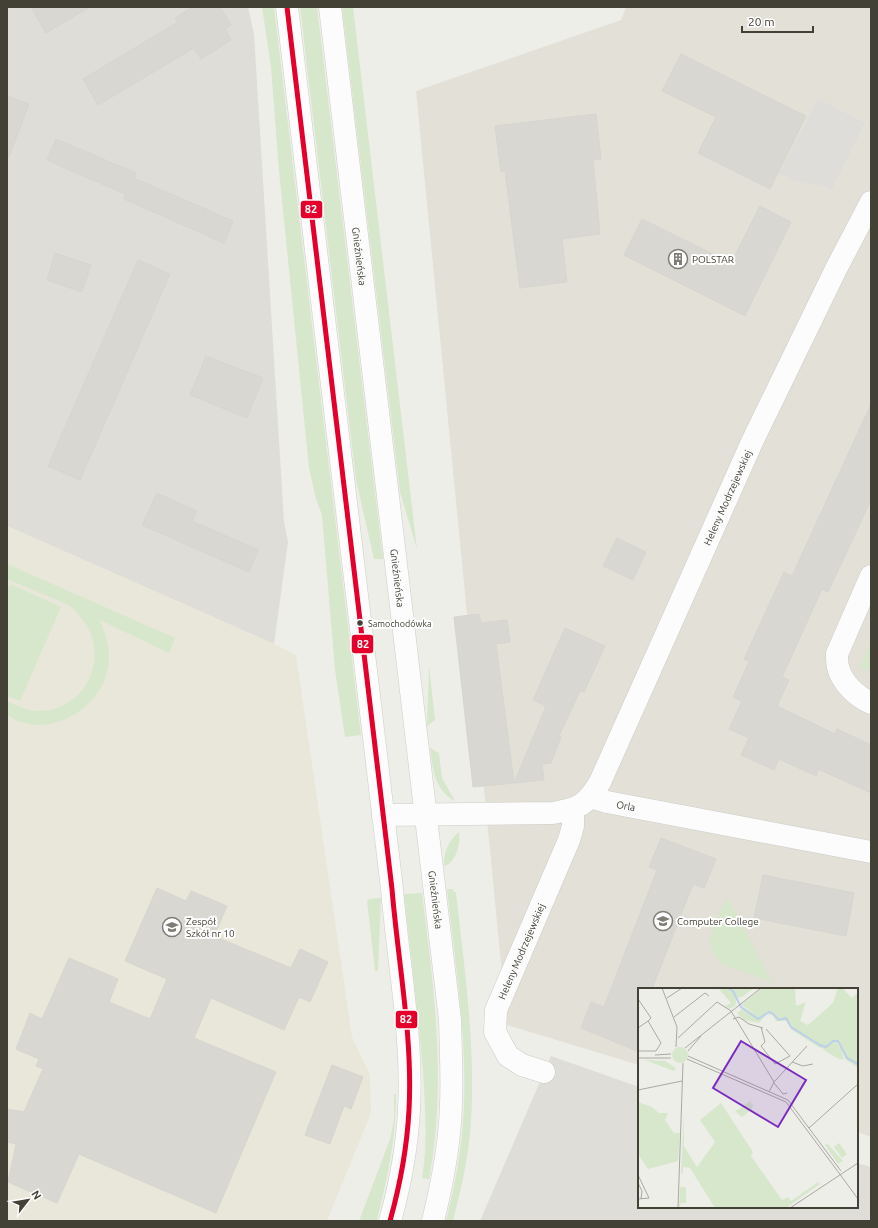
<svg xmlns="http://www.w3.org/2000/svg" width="878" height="1228" font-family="Ubuntu,sans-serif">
<rect width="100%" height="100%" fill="#eeeee9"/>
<!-- residential -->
<path fill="#e2e0d7" d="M626,7H871V1137L857,1132V989H639V1065L507,1025L416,91L621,20Z"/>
<!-- industrial -->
<path fill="#deddd7" d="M7,7H248L254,34L284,522L288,542L274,644L7,526Z
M551,1056L639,1087V1207H857V1163L871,1167V1221H480Z"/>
<!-- education -->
<path fill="#e8e7d9" d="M7,526L274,644L296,655L352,1037L370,1075L371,1113L327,1221H7Z"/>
<!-- green -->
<path fill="#d7e7cb" d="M262,7H274L361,735L345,737L335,670L322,515L316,499L309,468L279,171L271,67Z
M300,7H317L383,559H374L356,480Z
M342,7H353L417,549L400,492Z
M7,564L175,638L169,653L100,620C104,633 110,644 109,659C108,700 62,735 21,722C16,720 12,718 7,715V701C17,706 25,710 36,711C85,713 113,655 81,618C78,615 75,609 71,607C66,603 58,601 52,598C37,592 22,585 7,579Z
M10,584L61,607L20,701L7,696V591Z
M871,642V672L860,667Z
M429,665L435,720L427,726Z
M430,748L439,753L442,778L455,801C434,790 433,769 430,748Z
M459,832C461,842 456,864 444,866C444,852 448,841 459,832Z
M447,889H452L456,893C465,973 477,1054 470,1135C467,1164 460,1193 453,1221H446C453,1193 459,1163 462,1134C470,1053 456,970 447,889Z
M422,893C434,989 447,1083 429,1179L422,1178C428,1143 425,1108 423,1072C418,1013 411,954 404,894Z
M727,897L772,982L724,965L716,957L710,945L711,933Z
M381,898L378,971H375L367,901L369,899Z
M394,1094H396C396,1138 388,1177 377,1219V1221H359L390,1139L394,1120Z"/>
<!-- parking -->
<path fill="#deddd9" d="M818,99L865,123L831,190L825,187L792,180L780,173Z"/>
<!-- building -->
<path fill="#d8d7d2" stroke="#d6d5cf" d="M31,7H90L46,33Z
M193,7H220L231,25L225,29L231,40L201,59L194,48L98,105L83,79L178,22L175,18Z
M681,54L806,116L770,189L698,153L716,117L662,91Z
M7,96L29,104L9,157H7Z
M596,114L601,159L593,160L600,234L562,239L567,282L520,288L505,171L501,172L495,126Z
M56,139L136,173L134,178L233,221L224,243L124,199L125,194L47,160Z
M760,206L791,222L745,316L624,255L642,219L731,263Z
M55,253L91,265L82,292L47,280Z
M138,260L170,274L80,480L48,466Z
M206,356L263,378L247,418L190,395Z
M871,404V500L828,592L822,589L782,677L789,680L777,706L835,734L837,729L871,745V793L818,769L816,776L779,759L774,770L741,755L749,738L729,729L742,701L733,697L749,662L744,659L784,572L792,576Z
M157,493L197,511L192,521L258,550L249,572L142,525Z
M617,538L646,552L633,580L603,566Z
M479,614L481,623L507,620L510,642L496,644L514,783L473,787L454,617Z
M565,628L605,646L584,692L580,691L559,736L561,737L551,763L542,764L544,780L514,783L546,706L533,700Z
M661,838L716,859L704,888L693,884L652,989H639V1052L581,1028L591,1002L604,1007L657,870L649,867Z
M763,875L854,893L846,936L754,918Z
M157,888L186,901L191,891L227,906L214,936L291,968L300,949L328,962L310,1002L299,997L284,1030L211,998L194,1038L276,1072L216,1213L79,1154L57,1203L8,1182L16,1144L7,1142V1109L24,1112L43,1069L36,1066L39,1059L16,1049L30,1013L42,1019L69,958L118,979L109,1002L150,1019L167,979L125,961Z
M332,1065L363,1077L351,1109L344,1106L330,1144L305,1135Z"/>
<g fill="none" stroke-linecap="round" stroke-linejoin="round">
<defs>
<g id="minor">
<path d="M287,7L392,889C398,962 413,1037 409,1110C407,1148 400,1185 390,1221"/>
<path id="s1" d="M330,7L450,1020C451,1058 453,1096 449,1134C446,1163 440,1192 433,1221"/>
<path d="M871,576L837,654C837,658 837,663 838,667C842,683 856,696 871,703"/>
<path id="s2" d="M591,797L607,802L871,852"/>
<path id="s3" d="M383,815L553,813C578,809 587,805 600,782L752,442L836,269L871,202"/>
<path id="s4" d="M544,1072L522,1065L508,1056L495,1032L496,1010L569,840L573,826V809"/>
</g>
</defs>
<!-- minor casing -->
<use href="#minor" stroke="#ccccc7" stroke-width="23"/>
<!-- minor -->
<use href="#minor" stroke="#fcfcfc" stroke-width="22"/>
<defs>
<path id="bus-1" d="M287,7L392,889C398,962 413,1037 409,1110C407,1148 400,1185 390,1221"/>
</defs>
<!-- bus-1 casing -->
<use href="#bus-1" stroke="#fff" stroke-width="8"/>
<!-- bus-1 -->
<use href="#bus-1" stroke="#e4002b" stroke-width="5"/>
</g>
<!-- icons -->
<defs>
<symbol id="building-ring" viewBox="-11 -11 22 22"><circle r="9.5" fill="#fff" stroke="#7f7d75" stroke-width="1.5"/><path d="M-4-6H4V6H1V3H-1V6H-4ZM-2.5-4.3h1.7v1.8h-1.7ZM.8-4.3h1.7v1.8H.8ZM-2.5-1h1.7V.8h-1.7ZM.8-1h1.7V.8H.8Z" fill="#7f7d75"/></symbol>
<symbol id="school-ring" viewBox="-11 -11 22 22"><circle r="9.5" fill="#fff" stroke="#7f7d75" stroke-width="1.5"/><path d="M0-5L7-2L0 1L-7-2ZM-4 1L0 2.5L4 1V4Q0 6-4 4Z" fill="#7f7d75"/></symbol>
</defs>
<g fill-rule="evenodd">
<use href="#building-ring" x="667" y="248" width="22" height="22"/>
<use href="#school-ring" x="652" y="910" width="22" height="22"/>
<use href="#school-ring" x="161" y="916" width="22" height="22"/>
</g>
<!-- markers -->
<circle fill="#434036" stroke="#fff" stroke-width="1.5" cx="360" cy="623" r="3.5"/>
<g text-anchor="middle" stroke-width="4" stroke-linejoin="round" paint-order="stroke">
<!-- bus labels -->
<g font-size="9" fill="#434036" stroke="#fff" text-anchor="start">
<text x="368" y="627">Samochodówka</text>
</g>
<!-- street labels -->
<g font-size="10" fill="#434036" stroke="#fff">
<text dy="4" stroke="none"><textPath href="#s1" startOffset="251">Gnieźnieńska</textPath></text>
<text dy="4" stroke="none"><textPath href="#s3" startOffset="541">Heleny Modrzejewskiej</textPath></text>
<text dy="4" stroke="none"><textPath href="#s1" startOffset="575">Gnieźnieńska</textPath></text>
<text dy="4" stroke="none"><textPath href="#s2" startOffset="36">Orla</textPath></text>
<text dy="4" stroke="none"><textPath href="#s1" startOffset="899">Gnieźnieńska</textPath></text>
<text dy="4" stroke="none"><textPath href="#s4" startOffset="153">Heleny Modrzejewskiej</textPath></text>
</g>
<!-- poi labels -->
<g font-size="10" fill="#434036" stroke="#fff" text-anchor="start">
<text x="692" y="263">POLSTAR</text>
<text x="186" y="925">Zespół<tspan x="186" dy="12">Szkół nr 10</tspan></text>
<text x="677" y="925">Computer College</text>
</g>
</g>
<!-- overview -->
<g transform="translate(638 988)">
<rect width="220" height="220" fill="#eeeee9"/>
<path d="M80,0H116L104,9L99,10L97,18L91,21L87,18L93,15ZM124,0H157L158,18L168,14L162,33L170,37L195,15L200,0H204L214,10L220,5V80L208,72L200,55L188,60H182L154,42L148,33H138L135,27L129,26L121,35L106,32L99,25L106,20L116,25L103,17ZM199,55L203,61L206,72L199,70L184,61ZM34 67a8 8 0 1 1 16 0a8 8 0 1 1-16 0ZM7,72L27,73L38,80L36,83ZM115,111L112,114L115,117L114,121L104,129L98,124L95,125ZM0,114L14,119L21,125H30L27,132L36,145H42L40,173L10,181L0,166ZM83,115L115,164L113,168L144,212L150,209L153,213L180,194L182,196L148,220H77L52,180L45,179V186L43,185L46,123V158L59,179L77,154L62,132ZM189,155L205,173L200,176L187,157ZM201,155L209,166L204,170L196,159ZM42,199H48V215H43L41,220Z" fill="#d7e7cb"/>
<path fill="none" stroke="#bdd1e9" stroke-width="2" d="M90,0L95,3L103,19L120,31L131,24L134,25L141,32L148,30L153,39L182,57L188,59L195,53H200L209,70L220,76"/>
<path fill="none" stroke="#aaa8a1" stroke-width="1" d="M24,0L39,39L38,59M29,10L44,0M0,11L13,30L10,33L23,55L18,63H0M36,29L67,5L71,8M95,31L101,29L111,36L125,40M123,39L127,54L123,58L137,76L152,68M0,40L10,33M128,41L152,68M40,50L79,14L93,23L136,94M47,60L123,0M50,63L63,48M17,67L33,66M50,68L150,112L203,183M0,70H33M49,71L148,114L201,185M154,74L165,78L175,76M136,95L145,106L149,105M0,102L44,93M131,104L136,94L169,58M171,140L220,96M201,185L220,211M0,187L11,210L0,211M0,195L4,203L3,211M40,220L45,75M152,220L220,175"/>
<path fill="#7b2cbf" fill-opacity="0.15" stroke="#7b2cbf" stroke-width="2" d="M103,53L168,92L140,139L75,100Z"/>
<rect width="220" height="220" fill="none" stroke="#434036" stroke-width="2"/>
</g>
<g stroke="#fff" stroke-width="1.5">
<rect x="300" y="200" width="23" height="19" rx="4" fill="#e4002b"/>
<rect x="351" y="634" width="23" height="20" rx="4" fill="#e4002b"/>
<rect x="395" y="1010" width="23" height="19" rx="4" fill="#e4002b"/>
</g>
<g font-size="11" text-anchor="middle" font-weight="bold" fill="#fff">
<text x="311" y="213">82</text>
<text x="363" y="648">82</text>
<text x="406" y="1023">82</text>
</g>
<!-- border -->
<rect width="878" height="1228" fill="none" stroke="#434036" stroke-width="16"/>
<!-- north arrow -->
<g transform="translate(28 1200) rotate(59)" stroke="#ffffff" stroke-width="3" paint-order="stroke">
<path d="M0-3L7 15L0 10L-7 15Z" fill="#434036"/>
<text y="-6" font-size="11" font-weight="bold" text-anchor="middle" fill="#434036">N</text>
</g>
<!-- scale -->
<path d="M742 26v6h71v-6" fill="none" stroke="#434036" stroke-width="2"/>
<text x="748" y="26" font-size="12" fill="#434036" stroke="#ffffff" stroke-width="3" paint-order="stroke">20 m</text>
</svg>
